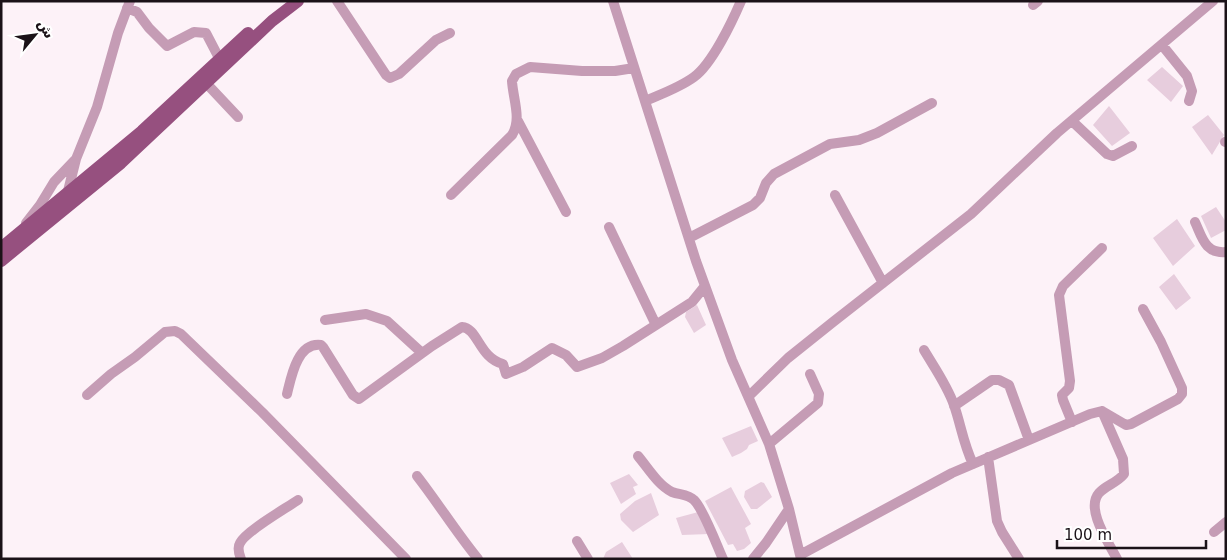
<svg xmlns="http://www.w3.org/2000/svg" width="1227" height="560" font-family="'DejaVu Sans','Noto Naskh Arabic',sans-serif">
<rect width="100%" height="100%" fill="#fdf2f8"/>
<!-- building -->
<path fill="#e7cddd" d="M1162,67L1183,86L1171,102L1147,80Z
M1109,106L1130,133L1112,146L1093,125Z
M1208,115L1224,135L1212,155L1192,127Z
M1216,207L1226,222V230L1211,238L1201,216Z
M1177,219L1195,246L1173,266L1153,238Z
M1174,274L1191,298L1176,310L1159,287Z
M697,305L706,325L694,333L685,317L686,312Z
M751,426L758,441L749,445L747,449L741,453L732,457L722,438Z
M629,474L638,485L633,487L636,494L621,504L610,483Z
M761,482L764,483L772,497L757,509H751L744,497L745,491Z
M731,487L751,524L745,528L751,543L744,549L737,551L733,544L728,545L705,501Z
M651,493L659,515L633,532L621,520L620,514L635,501Z
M702,511L709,534L682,535L676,518Z
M622,542L633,559H603L606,552Z"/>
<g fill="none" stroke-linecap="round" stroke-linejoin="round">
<!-- minor -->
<path stroke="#c59cb5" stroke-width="10" d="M337,1L386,75L390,78L399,74L436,40L450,33
M613,1L696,261L732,360L769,444L789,509L801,559
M1033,5L1038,1
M127,8L137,12L149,28L167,46L194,32L206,33L219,58
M1162,45L1187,76L1192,91L1189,101
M206,83L238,117
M645,101C661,94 679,88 694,77C712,64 732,22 741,1
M518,121L566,212
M1072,121L1107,154L1113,156L1132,146
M1225,142H1226
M67,195L76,159L97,107L118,33L130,1
M451,195L512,135C522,119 513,99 512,81L516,74L530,67L582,71H615L634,68
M835,195L883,283
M1195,222C1202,237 1205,254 1226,252
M26,223L40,205L54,182L75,160
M609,227L656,325
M689,238L753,205L760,198L766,183L774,174L830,144L859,140L877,133L932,103
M325,320L366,314L387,321L422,353
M924,350C934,367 947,385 954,405C961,425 963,443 973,464
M287,394C291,378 297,342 321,345L323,347L353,395L359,399L432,346L462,327C478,328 479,358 503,364L506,374L523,367L552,348L566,355L577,367L602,358L623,346L692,302L705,286
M87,395L111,374L135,357L165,332L175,331L181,334L262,412L406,559
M749,396L788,358L833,322L971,214L1057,133L1213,1
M954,406L992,380H999L1009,385L1029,440
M1102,411L1123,459L1124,474C1117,483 1106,485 1099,493C1085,509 1109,543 1117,559
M1072,422L1063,400L1062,395L1069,388L1070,381L1059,295L1063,286L1102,248
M769,444L818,403L819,394L810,374
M638,456C648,468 658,485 672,492C680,495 688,494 694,500C703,508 717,546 723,559
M988,457L997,521L1002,532L1019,559
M417,476C438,503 456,532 478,559
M1214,532L1226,522
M577,541L588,559
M800,555L952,473L1090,414L1102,411L1126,425L1131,424L1178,399L1182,394V388L1161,342L1143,309
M241,559C239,554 237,548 240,543C246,531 285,509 298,500
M753,559L766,543L789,509"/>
<!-- major -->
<path stroke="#96507f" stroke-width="12" d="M1,248L142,131L248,33
M1,261L121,163L272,21L298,1"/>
</g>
<!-- border -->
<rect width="1227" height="560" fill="none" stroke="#1b1218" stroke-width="5"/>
<!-- north arrow -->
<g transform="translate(35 35) rotate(61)" stroke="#ffffff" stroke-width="4" paint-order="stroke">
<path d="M0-4L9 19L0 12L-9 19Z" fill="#1b1218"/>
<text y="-8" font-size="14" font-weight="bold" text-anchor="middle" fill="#1b1218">ش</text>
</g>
<!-- scale -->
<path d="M1057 540v8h149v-8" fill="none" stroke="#1b1218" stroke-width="2.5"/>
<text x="1064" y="540" font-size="15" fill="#1b1218" stroke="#ffffff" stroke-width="4" paint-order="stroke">100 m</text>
</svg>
